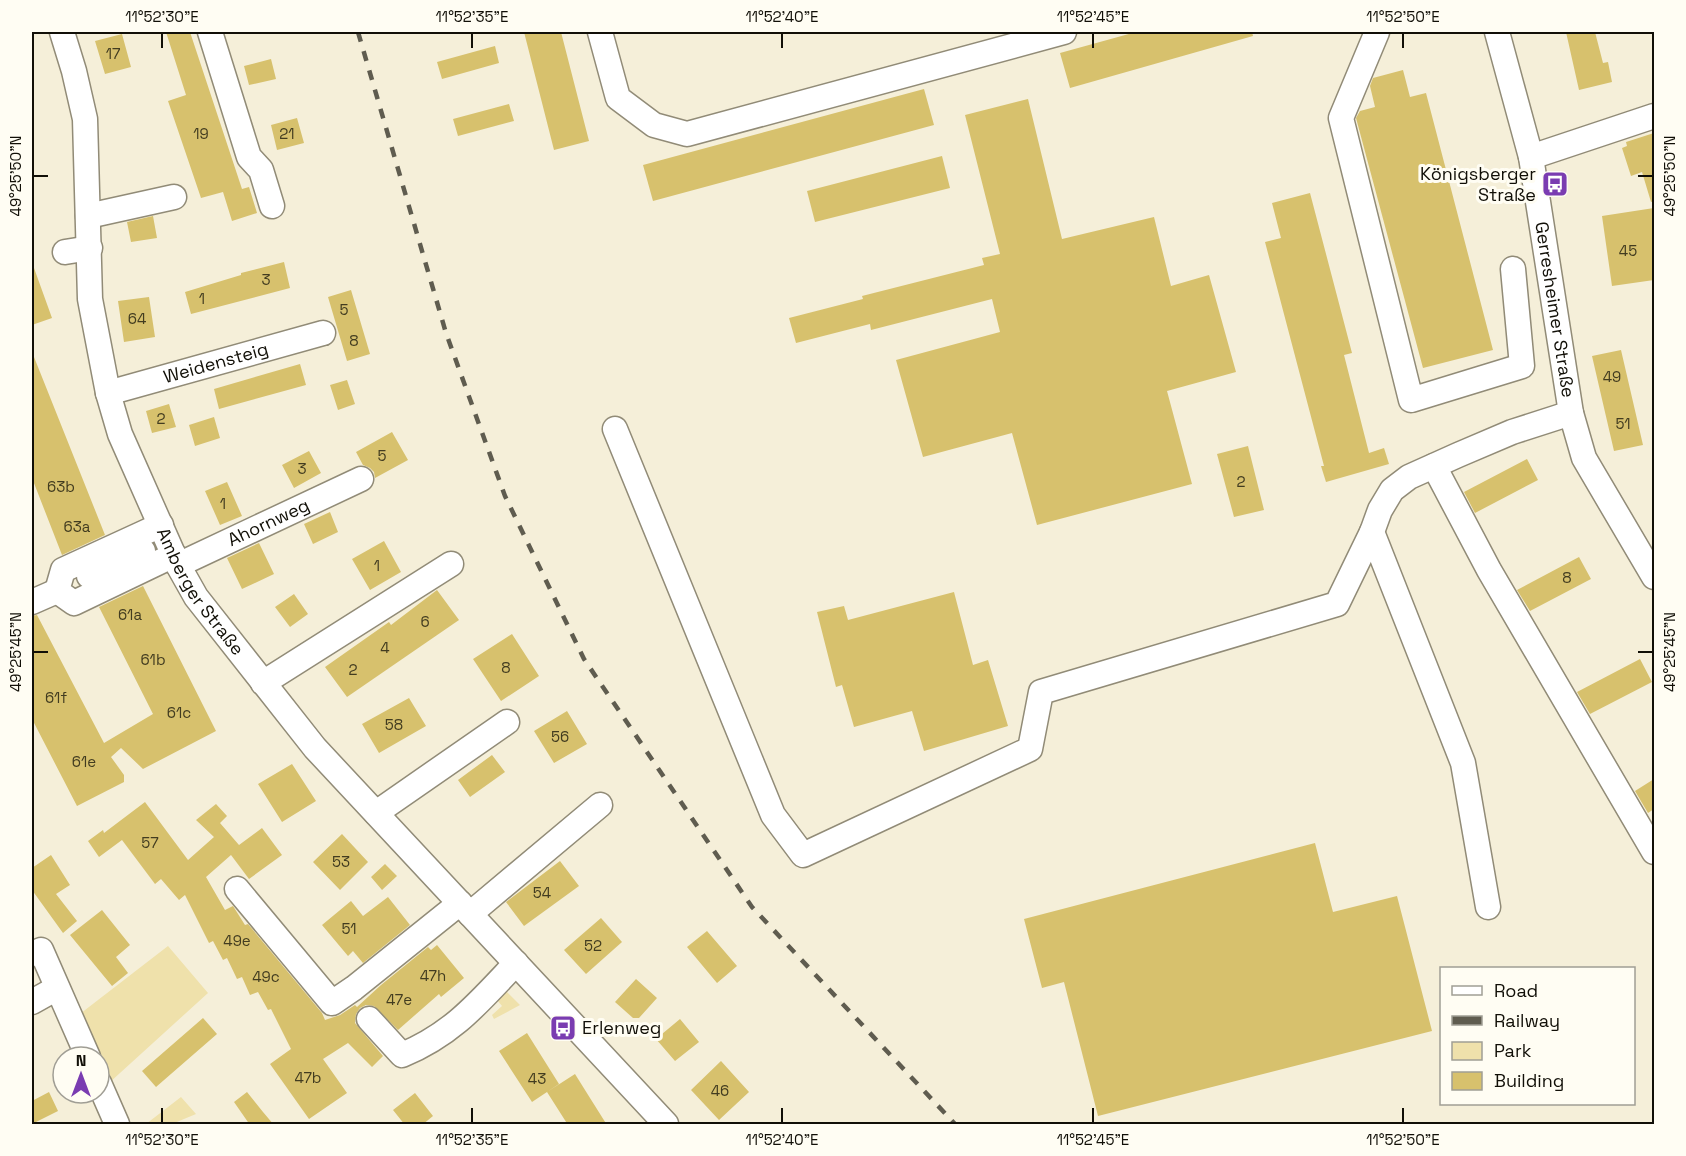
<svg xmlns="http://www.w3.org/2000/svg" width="1686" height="1156" font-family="'Space Grotesk',sans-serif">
<rect width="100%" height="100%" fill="#f5efd9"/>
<!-- green -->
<path fill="#efe1ab" d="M168,946L208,993L109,1083L99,1064V1057L76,1017Z
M506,991L520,1005L494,1019L492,1015L502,1006L497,1000Z
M181,1097L196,1114L172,1124H146Z"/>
<!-- building -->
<path fill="#d7c16d" d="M166,32H190L242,189L249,187L257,213L232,221L223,192L201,198L168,101L186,95Z
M524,32H561L589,141L554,150Z
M1136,32H1252L1253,36L1070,88L1060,53Z
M1566,32H1595L1603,63L1608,62L1612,82L1579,90Z
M122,34L131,67L105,74L95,41Z
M495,46L499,63L442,79L437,62Z
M271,59L276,79L249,85L244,66Z
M1403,70L1410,97L1426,93L1493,350L1423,368L1356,118L1360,111L1375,107L1370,86L1373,78Z
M924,89L934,125L653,201L643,165Z
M1028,99L1062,239L1154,217L1171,286L1209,275L1236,372L1167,391L1192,484L1037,525L1012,433L923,457L896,360L1000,332L992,299L871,330L870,324L796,343L789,318L863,299L862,296L984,265L982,258L1000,254L965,115Z
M509,104L514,121L458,136L453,119Z
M297,118L304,143L277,150L271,125Z
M1654,133V201L1651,202L1642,172L1631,176L1622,148L1627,146L1626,142Z
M942,156L950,188L815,222L807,191Z
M1310,193L1352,353L1344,355L1369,453L1384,448L1389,464L1326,482L1321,466H1324L1265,242L1281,238L1272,203Z
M1654,208V280L1612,286L1602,216Z
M153,216L157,238L131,242L127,222Z
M284,262L290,288L191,314L185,292L241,275V273Z
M32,268H34L52,318L32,325Z
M351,290L370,354L347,361L328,297Z
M149,297L155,337L124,342L118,301Z
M1621,350L1643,445L1614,451L1592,356Z
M32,352L105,535L62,555L32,478Z
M300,364L306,385L219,409L214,389Z
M347,380L355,404L338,410L330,385Z
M169,404L176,427L152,433L146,411Z
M214,417L220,438L195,446L189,425Z
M392,432L408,460L375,478L374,472L370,468L363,465L356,452Z
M1248,446L1264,510L1234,517L1217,454Z
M309,451L321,473L294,488L282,465Z
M1527,459L1538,480L1475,513L1464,492Z
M227,482L242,516L220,525L205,491Z
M330,512L338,532L313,544L304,524Z
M384,541L401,572L370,590L352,559Z
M259,543L274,574L242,589L227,558Z
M1579,557L1591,579L1530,611L1517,590Z
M143,586L216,731L143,769L121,748L111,757L124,775V782L77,806L32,719V616L37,615L104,743L153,714L99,607Z
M437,590L459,620L347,697L325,667L389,622L391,625Z
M954,592L973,665L988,660L1008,726L924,751L912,711L854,727L842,685L836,687L817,612L844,606L848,620Z
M294,594L308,614L290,627L275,607Z
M512,634L539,676L501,701L473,659Z
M1640,659L1652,682L1590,714L1577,692Z
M409,698L426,726L379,753L362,724Z
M567,711L587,744L554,763L534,731Z
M492,755L505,772L470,797L458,780Z
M292,764L316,801L282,822L258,784Z
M1654,779V809L1648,813L1635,791Z
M145,802L188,860L214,837L196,820L216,804L227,816L220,823L239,845L262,828L282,855L249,879L231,855L206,877L225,910L233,906L245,925L248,924L322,1013L325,1020L340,1015L355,1005L357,1007L381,985L428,947L431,950L437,945L464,978L441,997L439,994L398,1030L374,1006L366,1005L360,1008L356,1014L355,1023L383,1056L372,1067L348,1043L323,1059L347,1093L309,1119L270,1064L291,1049L271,1009L268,1010L258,992L250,995L242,977L237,979L227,958L223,960L213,941L209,943L185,895L179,900L161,879L155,884L122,840L99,857L88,841L103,830L104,833Z
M342,834L368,862L340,890L313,862Z
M1315,843L1333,912L1397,896L1432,1031L1098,1116L1064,982L1042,988L1024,919Z
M51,855L70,885L56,894L77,921L63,933L32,890V868Z
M560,861L579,886L524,926L506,902Z
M385,864L397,876L382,890L371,877Z
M388,897L410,925L363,963L353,951L348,956L322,925L351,901L363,916Z
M102,910L130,945L116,957L128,973L112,986L70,935Z
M601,918L622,942L586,974L564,950Z
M707,931L737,966L717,983L687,947Z
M636,979L657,998L639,1018H633L615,1002Z
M203,1018L217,1034L156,1087L142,1071Z
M680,1019L699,1042L675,1061L656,1039Z
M527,1033L559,1084L532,1102L499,1051Z
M721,1061L749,1092L719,1120L691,1090Z
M575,1074L590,1098L607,1125H568L547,1092Z
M49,1092L58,1111L32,1124V1101Z
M247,1092L263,1112L274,1125H250L234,1102Z
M415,1093L433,1116L422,1125H405L393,1110Z"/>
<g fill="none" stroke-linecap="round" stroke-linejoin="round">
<defs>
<g id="minor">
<path id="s1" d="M62,32L74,71L85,119L90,299L108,393L120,434L178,565L196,597L315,748L666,1124"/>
<path d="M210,32L249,157L261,170L272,206"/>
<path d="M600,32L618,98L654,125L687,134L1064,32"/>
<path d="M1377,32L1341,118L1411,400L1522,366L1513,269"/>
<path id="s2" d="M1497,32L1531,157L1571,413L1584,458L1654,577"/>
<path d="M1531,157L1654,116"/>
<path d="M88,216L174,197"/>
<path d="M65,252L90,248"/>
<path id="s3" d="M108,393L323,333"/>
<path d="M615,429L773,815L803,855L1030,749L1041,692L1337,604L1372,532L1380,510L1392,490L1409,477L1458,455L1512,432L1571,413"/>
<path d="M1434,466L1489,570L1654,852"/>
<path d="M161,525L63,570L57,591L74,603L174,555"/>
<path d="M1372,532L1463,763L1488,907"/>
<path id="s4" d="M178,565L361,479"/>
<path d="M89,576L143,551"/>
<path d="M32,602L57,591"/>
<path d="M263,683L451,564"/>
<path d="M376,813L507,722"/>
<path d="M237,889L332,1003L354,988L460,903"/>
<path d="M470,914L600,805"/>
<path d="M32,954L41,950L88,1057"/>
<path d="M32,1000V1002L57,988"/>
<path d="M369,1019L402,1055C453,1034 479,1002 516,963"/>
<path d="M99,1083L117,1124"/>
</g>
</defs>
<!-- minor casing -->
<use href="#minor" stroke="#918b77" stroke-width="27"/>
<!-- minor -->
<use href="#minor" stroke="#fff" stroke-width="24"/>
<!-- rail -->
<path stroke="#5f5c4f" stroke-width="4.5" stroke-dasharray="10 10" stroke-linecap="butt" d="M358,32L446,333L505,496L584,659L752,907L955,1124"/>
</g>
<!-- ticks -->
<path fill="none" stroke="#110f07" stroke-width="2" d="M162,33V48M472,33V48M782,33V48M1093,33V48M1403,33V48M33,176H48M1638,176H1653M33,652H48M1638,652H1653M162,1108V1123M472,1108V1123M782,1108V1123M1093,1108V1123M1403,1108V1123"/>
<!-- icons -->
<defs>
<symbol id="bus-square" viewBox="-11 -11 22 22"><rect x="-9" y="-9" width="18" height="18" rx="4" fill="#7a3cb1" stroke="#fffdf3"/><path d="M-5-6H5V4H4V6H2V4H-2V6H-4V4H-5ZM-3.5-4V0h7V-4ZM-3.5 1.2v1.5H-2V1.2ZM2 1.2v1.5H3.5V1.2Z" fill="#fff"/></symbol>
</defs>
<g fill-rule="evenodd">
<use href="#bus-square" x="1540" y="169" width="30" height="30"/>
<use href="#bus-square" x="548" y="1013" width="30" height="30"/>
</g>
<g text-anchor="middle" stroke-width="6" stroke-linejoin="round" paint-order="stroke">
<!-- number labels -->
<g font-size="15" fill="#423c20">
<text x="113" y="59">17</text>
<text x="201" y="139">19</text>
<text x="287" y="139">21</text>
<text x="1628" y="256">45</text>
<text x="266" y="285">3</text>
<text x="202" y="304">1</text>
<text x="344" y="315">5</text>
<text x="137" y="324">64</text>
<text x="354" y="346">8</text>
<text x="1612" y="382">49</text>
<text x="161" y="424">2</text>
<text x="1623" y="429">51</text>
<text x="382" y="461">5</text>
<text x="302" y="474">3</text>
<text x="1241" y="487">2</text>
<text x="61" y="492">63b</text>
<text x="223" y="509">1</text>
<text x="77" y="532">63a</text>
<text x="377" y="571">1</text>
<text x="1567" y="583">8</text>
<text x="130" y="620">61a</text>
<text x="425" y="627">6</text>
<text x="385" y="653">4</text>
<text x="153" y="665">61b</text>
<text x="506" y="673">8</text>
<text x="353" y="675">2</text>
<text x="56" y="703">61f</text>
<text x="179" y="718">61c</text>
<text x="394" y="730">58</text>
<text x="560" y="742">56</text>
<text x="84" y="767">61e</text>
<text x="150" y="848">57</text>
<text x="341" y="867">53</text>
<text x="542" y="898">54</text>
<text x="349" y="934">51</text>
<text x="237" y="946">49e</text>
<text x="593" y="951">52</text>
<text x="433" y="981">47h</text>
<text x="266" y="982">49c</text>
<text x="399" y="1005">47e</text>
<text x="308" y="1083">47b</text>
<text x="537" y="1084">43</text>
<text x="720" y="1096">46</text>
</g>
<!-- poi labels -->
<g font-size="18" fill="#110f07" stroke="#fffdf3" text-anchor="end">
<text x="1536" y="180">Königsberger<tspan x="1536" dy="21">Straße</tspan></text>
<text x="582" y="1034" text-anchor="start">Erlenweg</text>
</g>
<!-- street labels -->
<g font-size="18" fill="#110f07" stroke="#fffdf3">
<text dy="6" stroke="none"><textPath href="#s2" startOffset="284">Gerresheimer Straße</textPath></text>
<text dy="6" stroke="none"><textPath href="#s3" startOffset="112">Weidensteig</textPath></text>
<text dy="6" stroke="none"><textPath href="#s4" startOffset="100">Ahornweg</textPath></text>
<text dy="6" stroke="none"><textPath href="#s1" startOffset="586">Amberger Straße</textPath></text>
</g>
</g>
<!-- border -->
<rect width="1686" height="1156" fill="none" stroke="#fffdf3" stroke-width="66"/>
<!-- legend -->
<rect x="1440" y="967" width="195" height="138" fill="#fffdf3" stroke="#a09e95" stroke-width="1.5"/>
<rect x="1452" y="986" width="30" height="9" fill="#ffffff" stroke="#a09e95" stroke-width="1.5"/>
<text x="1494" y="997" font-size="18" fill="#110f07">Road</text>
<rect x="1452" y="1016" width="30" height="9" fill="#5f5c4f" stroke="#a09e95" stroke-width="1.5"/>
<text x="1494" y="1027" font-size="18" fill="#110f07">Railway</text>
<rect x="1452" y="1042" width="30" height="18" fill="#efe1ab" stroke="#a09e95" stroke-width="1.5"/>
<text x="1494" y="1057" font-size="18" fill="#110f07">Park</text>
<rect x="1452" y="1072" width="30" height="18" fill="#d7c16d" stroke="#a09e95" stroke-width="1.5"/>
<text x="1494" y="1087" font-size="18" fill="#110f07">Building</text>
<!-- north arrow -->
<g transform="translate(81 1075)"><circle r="28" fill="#fffdf3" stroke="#a09e95" stroke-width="1.5"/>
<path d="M0-4.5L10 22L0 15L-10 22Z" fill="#7a3cb1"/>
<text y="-9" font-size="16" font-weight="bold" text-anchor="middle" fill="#110f07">N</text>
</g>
<rect x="33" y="33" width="1620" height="1090" fill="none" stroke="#110f07" stroke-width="2"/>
<g font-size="15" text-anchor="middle" fill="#110f07">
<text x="162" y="22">11°52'30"E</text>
<text x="472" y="22">11°52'35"E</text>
<text x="782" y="22">11°52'40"E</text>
<text x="1093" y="22">11°52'45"E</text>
<text x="1403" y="22">11°52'50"E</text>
<text transform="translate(16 176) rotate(-90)" y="5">49°25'50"N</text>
<text transform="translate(1670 176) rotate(-90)" y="5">49°25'50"N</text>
<text transform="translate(16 652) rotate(-90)" y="5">49°25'45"N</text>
<text transform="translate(1670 652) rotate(-90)" y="5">49°25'45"N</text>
<text x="162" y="1145">11°52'30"E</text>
<text x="472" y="1145">11°52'35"E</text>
<text x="782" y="1145">11°52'40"E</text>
<text x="1093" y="1145">11°52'45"E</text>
<text x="1403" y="1145">11°52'50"E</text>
</g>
</svg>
